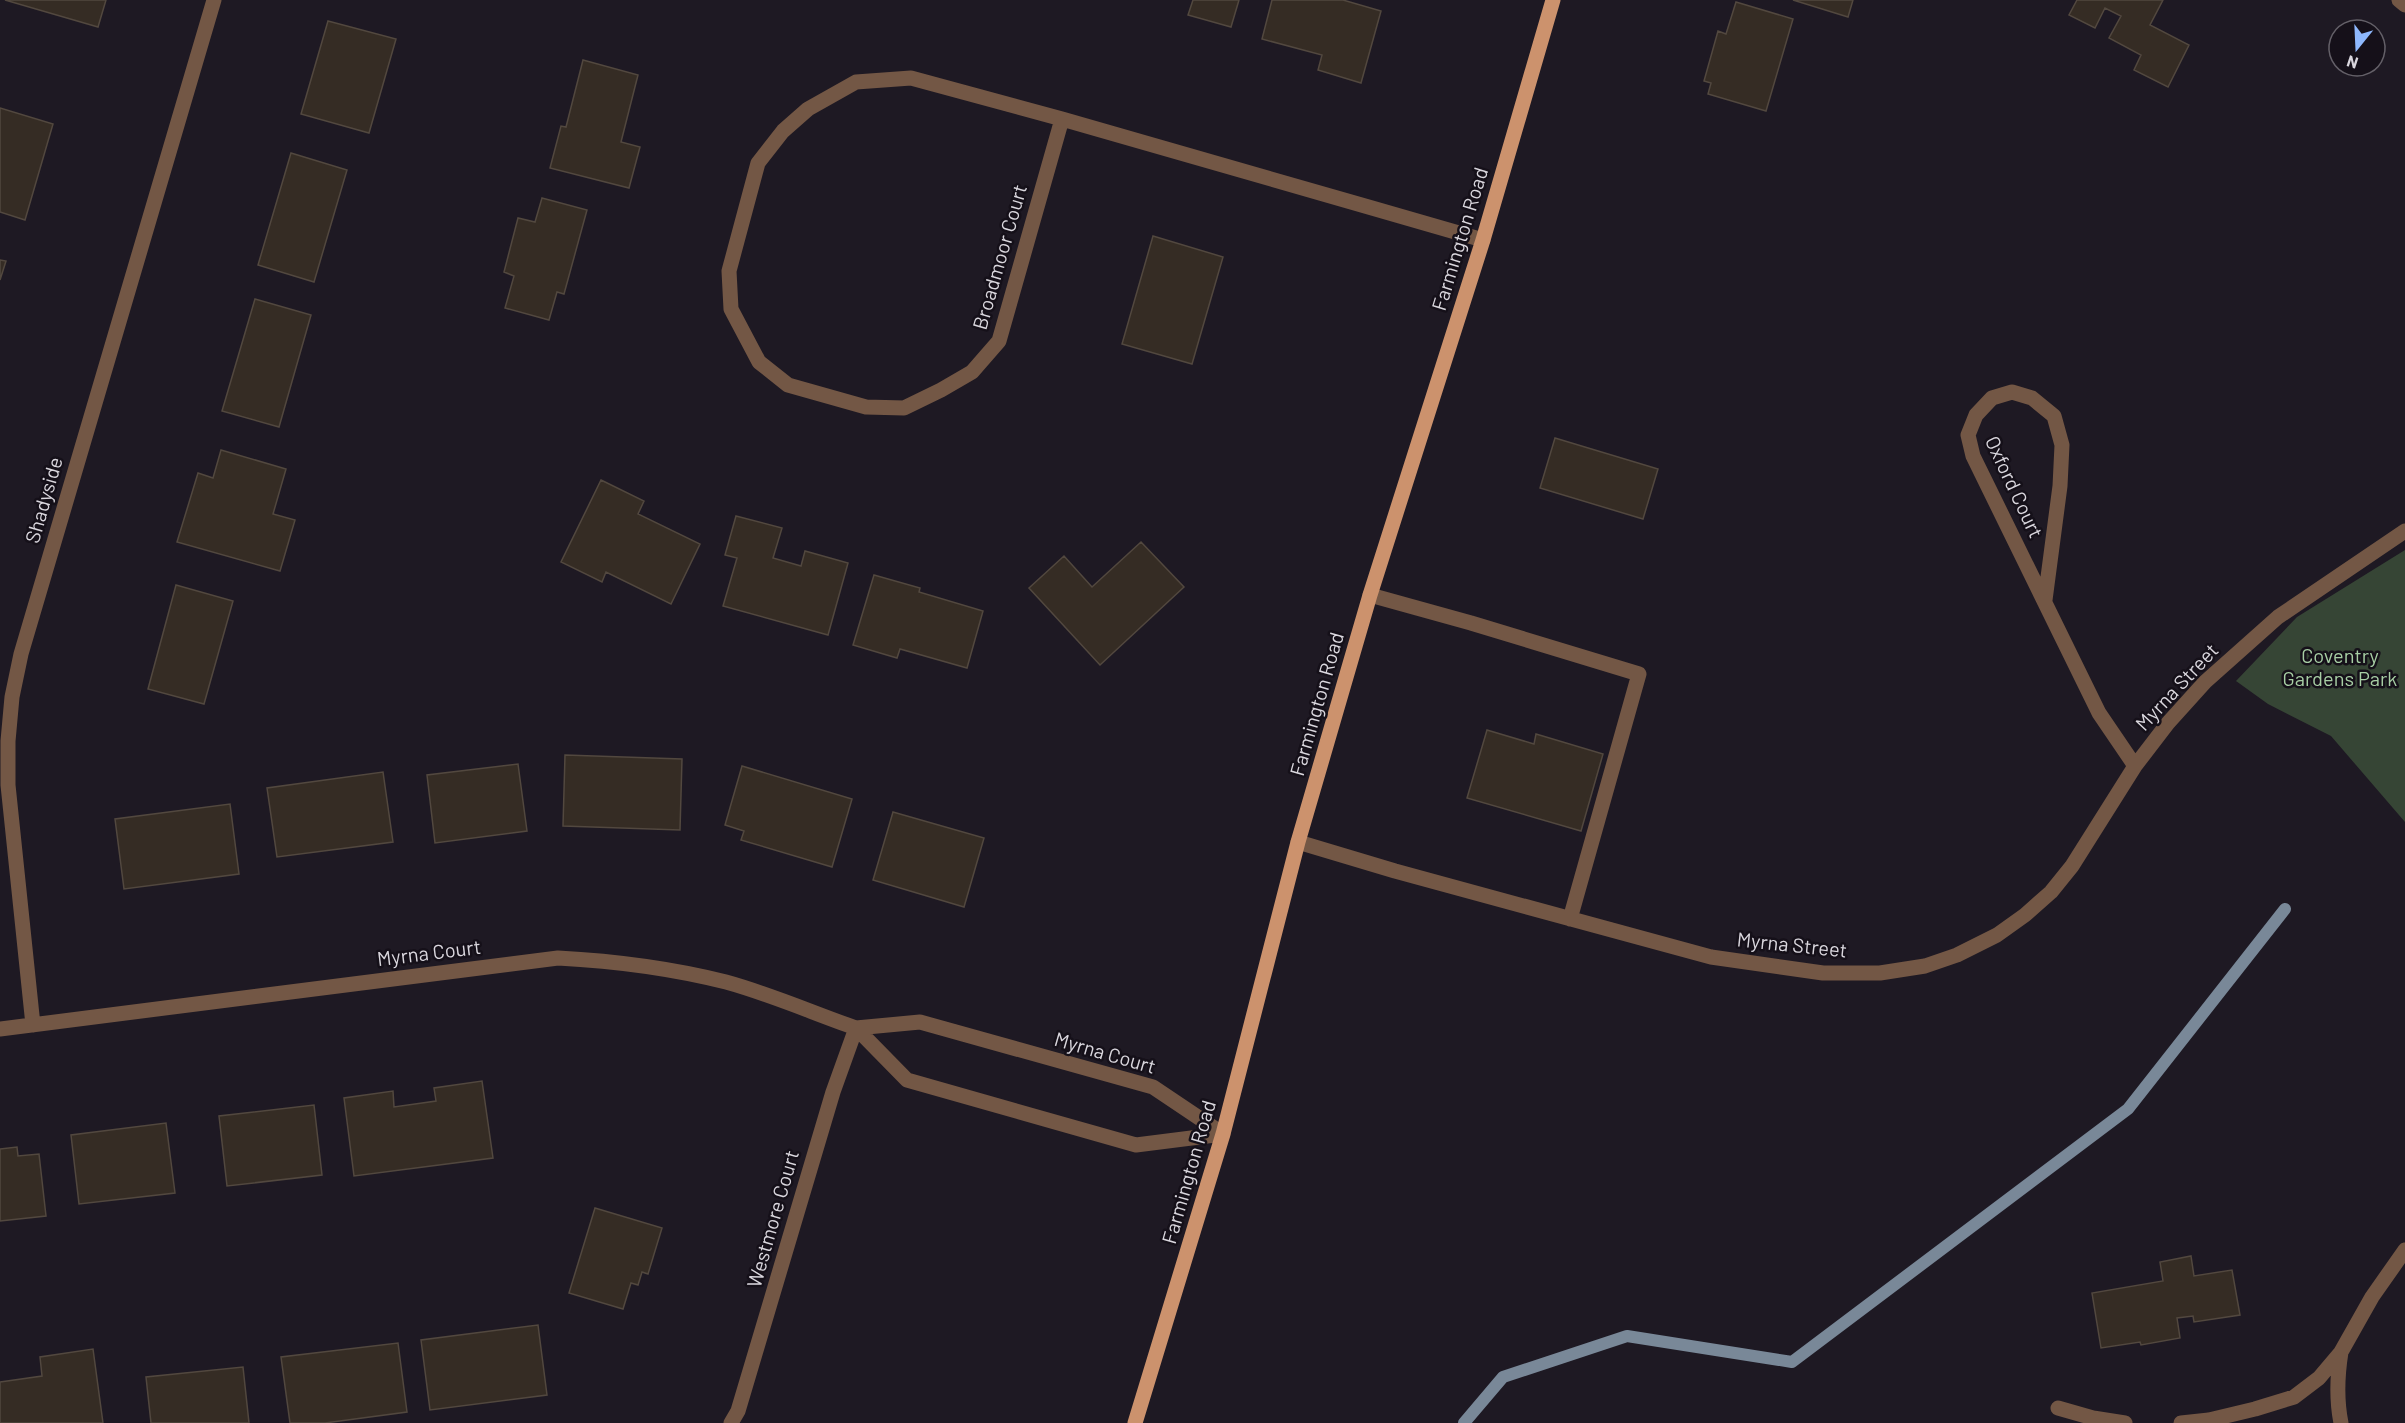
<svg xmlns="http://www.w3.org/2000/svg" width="2405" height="1423" font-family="Barlow,sans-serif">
<rect width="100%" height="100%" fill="#1e1923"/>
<!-- green -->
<path fill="#364535" d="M2405,550V822L2331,736L2268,704L2236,681L2297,617Z"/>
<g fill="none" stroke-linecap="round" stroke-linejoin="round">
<!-- stream -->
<path stroke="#798898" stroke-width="12" d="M1464,1423L1503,1377L1627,1336L1792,1362L2128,1109L2285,909"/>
</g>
<!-- building -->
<path fill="#352c24" stroke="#52483f" stroke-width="1.5" d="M5,0H106L98,27Z
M1193,0H1239L1231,27L1188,15Z
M1272,0H1343L1381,11L1361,83L1318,70L1322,55L1262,39Z
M1793,0H1853L1848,17Z
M2077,0H2163L2150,25L2189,45L2168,87L2134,70L2141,55L2109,38L2121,16L2105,8L2095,28L2069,15Z
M1736,2L1793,19L1766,111L1708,94L1711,83L1704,81L1718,31L1726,34Z
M328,21L396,39L369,133L301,114Z
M583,60L638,75L621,142L640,147L629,188L550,168L561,126L566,127Z
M0,108L53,124L25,220L0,212Z
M291,153L347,170L314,282L258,265Z
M542,198L587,210L564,294L557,292L549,320L505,308L514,276L504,272L518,218L535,222Z
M1153,236L1223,257L1192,364L1122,344Z
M0,260L6,261L0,280Z
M255,299L311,315L279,427L222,411Z
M1555,438L1658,469L1643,519L1540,488Z
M221,450L286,469L273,514L295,520L280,571L177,542L198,473L213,478Z
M601,480L644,501L638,514L700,544L671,604L606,572L602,582L561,562Z
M736,516L782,528L773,558L801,566L805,551L848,563L828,635L723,606L737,558L725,555Z
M1141,542L1184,587L1100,665L1029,588L1064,556L1092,587Z
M874,575L920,588L919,592L983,611L967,668L900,649L897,658L853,645Z
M176,585L233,601L204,704L148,689Z
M1487,730L1534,744L1536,734L1603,754L1581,831L1467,798Z
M565,755L682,759L680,830L563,826Z
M518,764L527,831L435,843L427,775Z
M742,766L852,799L832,867L741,840L744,831L725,825Z
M383,772L393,842L277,857L267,788Z
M230,804L239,874L124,889L115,819Z
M893,812L984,838L964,907L873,880Z
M482,1081L493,1158L354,1176L344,1098L393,1091L394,1107L436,1101L434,1088Z
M314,1105L322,1175L227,1186L219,1116Z
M166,1123L175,1193L79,1204L71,1135Z
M17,1147L18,1156L39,1154L46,1216L0,1221V1149Z
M595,1208L662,1228L648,1274L642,1272L638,1285L631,1283L623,1309L569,1293Z
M2191,1256L2194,1276L2232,1270L2240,1315L2194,1322L2193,1316L2177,1318L2180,1338L2141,1345L2140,1342L2101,1348L2092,1293L2163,1281L2160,1262Z
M538,1325L547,1395L430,1410L421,1340Z
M398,1343L407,1412L325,1423H290L281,1357Z
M93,1349L103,1423H0V1382L42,1376L40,1357Z
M243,1367L249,1423H151L146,1377Z"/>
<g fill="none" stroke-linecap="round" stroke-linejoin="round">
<!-- minor -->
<path stroke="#735745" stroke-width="15" d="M2399,0L2405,5
M1062,119L999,341L972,372L941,390L904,408L866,407L788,385L759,362L731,309L729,271L758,163L783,131L808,109L856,82L911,78L1062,119L1372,208L1483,240
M1370,595L1471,623L1639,674L1570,919
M2045,600L2060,486L2062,445L2054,416L2032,398L2012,392L1992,398L1976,415L1968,435L1973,456L2099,713L2135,766
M1298,842L1395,871L1711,957L1823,973H1880L1925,966L1957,955L1997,935L2025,915L2051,892L2072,866L2135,766L2168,723L2205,682L2278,617L2405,531
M920,1022L1153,1087L1223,1134L1136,1145L907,1080L856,1028Z
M33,1025L8,785V741L12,697L21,654L214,0
M0,1029L558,958C615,961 670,968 726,982C770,994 813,1013 856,1028L833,1092L738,1411L731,1423
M2058,1408L2093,1418L2125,1423
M2181,1423L2209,1420L2255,1409L2294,1397L2319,1378L2341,1352L2372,1297L2405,1250
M2341,1423C2336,1398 2337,1377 2341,1352"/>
<!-- major -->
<path stroke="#cc926d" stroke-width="15" d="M1135,1423L1223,1134L1298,842L1370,595L1483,240L1553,0"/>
</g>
<g text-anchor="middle" stroke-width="5" stroke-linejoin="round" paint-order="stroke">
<!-- street labels -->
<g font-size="20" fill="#dad7de" stroke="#151019">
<text transform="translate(1460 239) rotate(-73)" y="7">Farmington Road</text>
<text transform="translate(1000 257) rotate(-74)" y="7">Broadmoor Court</text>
<text transform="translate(2014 487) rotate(65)" y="7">Oxford Court</text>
<text transform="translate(44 500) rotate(-74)" y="7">Shadyside</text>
<text transform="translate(2177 687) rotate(-47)" y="7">Myrna Street</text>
<text transform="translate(1317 704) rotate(-74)" y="7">Farmington Road</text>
<text transform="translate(1792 945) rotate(6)" y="7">Myrna Street</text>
<text transform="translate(429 953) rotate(-7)" y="7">Myrna Court</text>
<text transform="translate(1105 1053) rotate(16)" y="7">Myrna Court</text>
<text transform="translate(1189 1172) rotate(-74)" y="7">Farmington Road</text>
<text transform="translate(773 1219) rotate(-74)" y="7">Westmore Court</text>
</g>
<!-- park labels -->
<g font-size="20" fill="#a7cea4" stroke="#151019">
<text x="2340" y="663">Coventry<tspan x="2340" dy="23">Gardens Park</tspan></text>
</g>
</g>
<!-- north arrow -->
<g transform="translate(2357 48) rotate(198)"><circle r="28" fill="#151019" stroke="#646068" stroke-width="1.5"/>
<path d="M0-4.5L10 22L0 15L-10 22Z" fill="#8eb8fd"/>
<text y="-9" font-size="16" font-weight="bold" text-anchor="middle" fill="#dad7de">N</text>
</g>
</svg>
